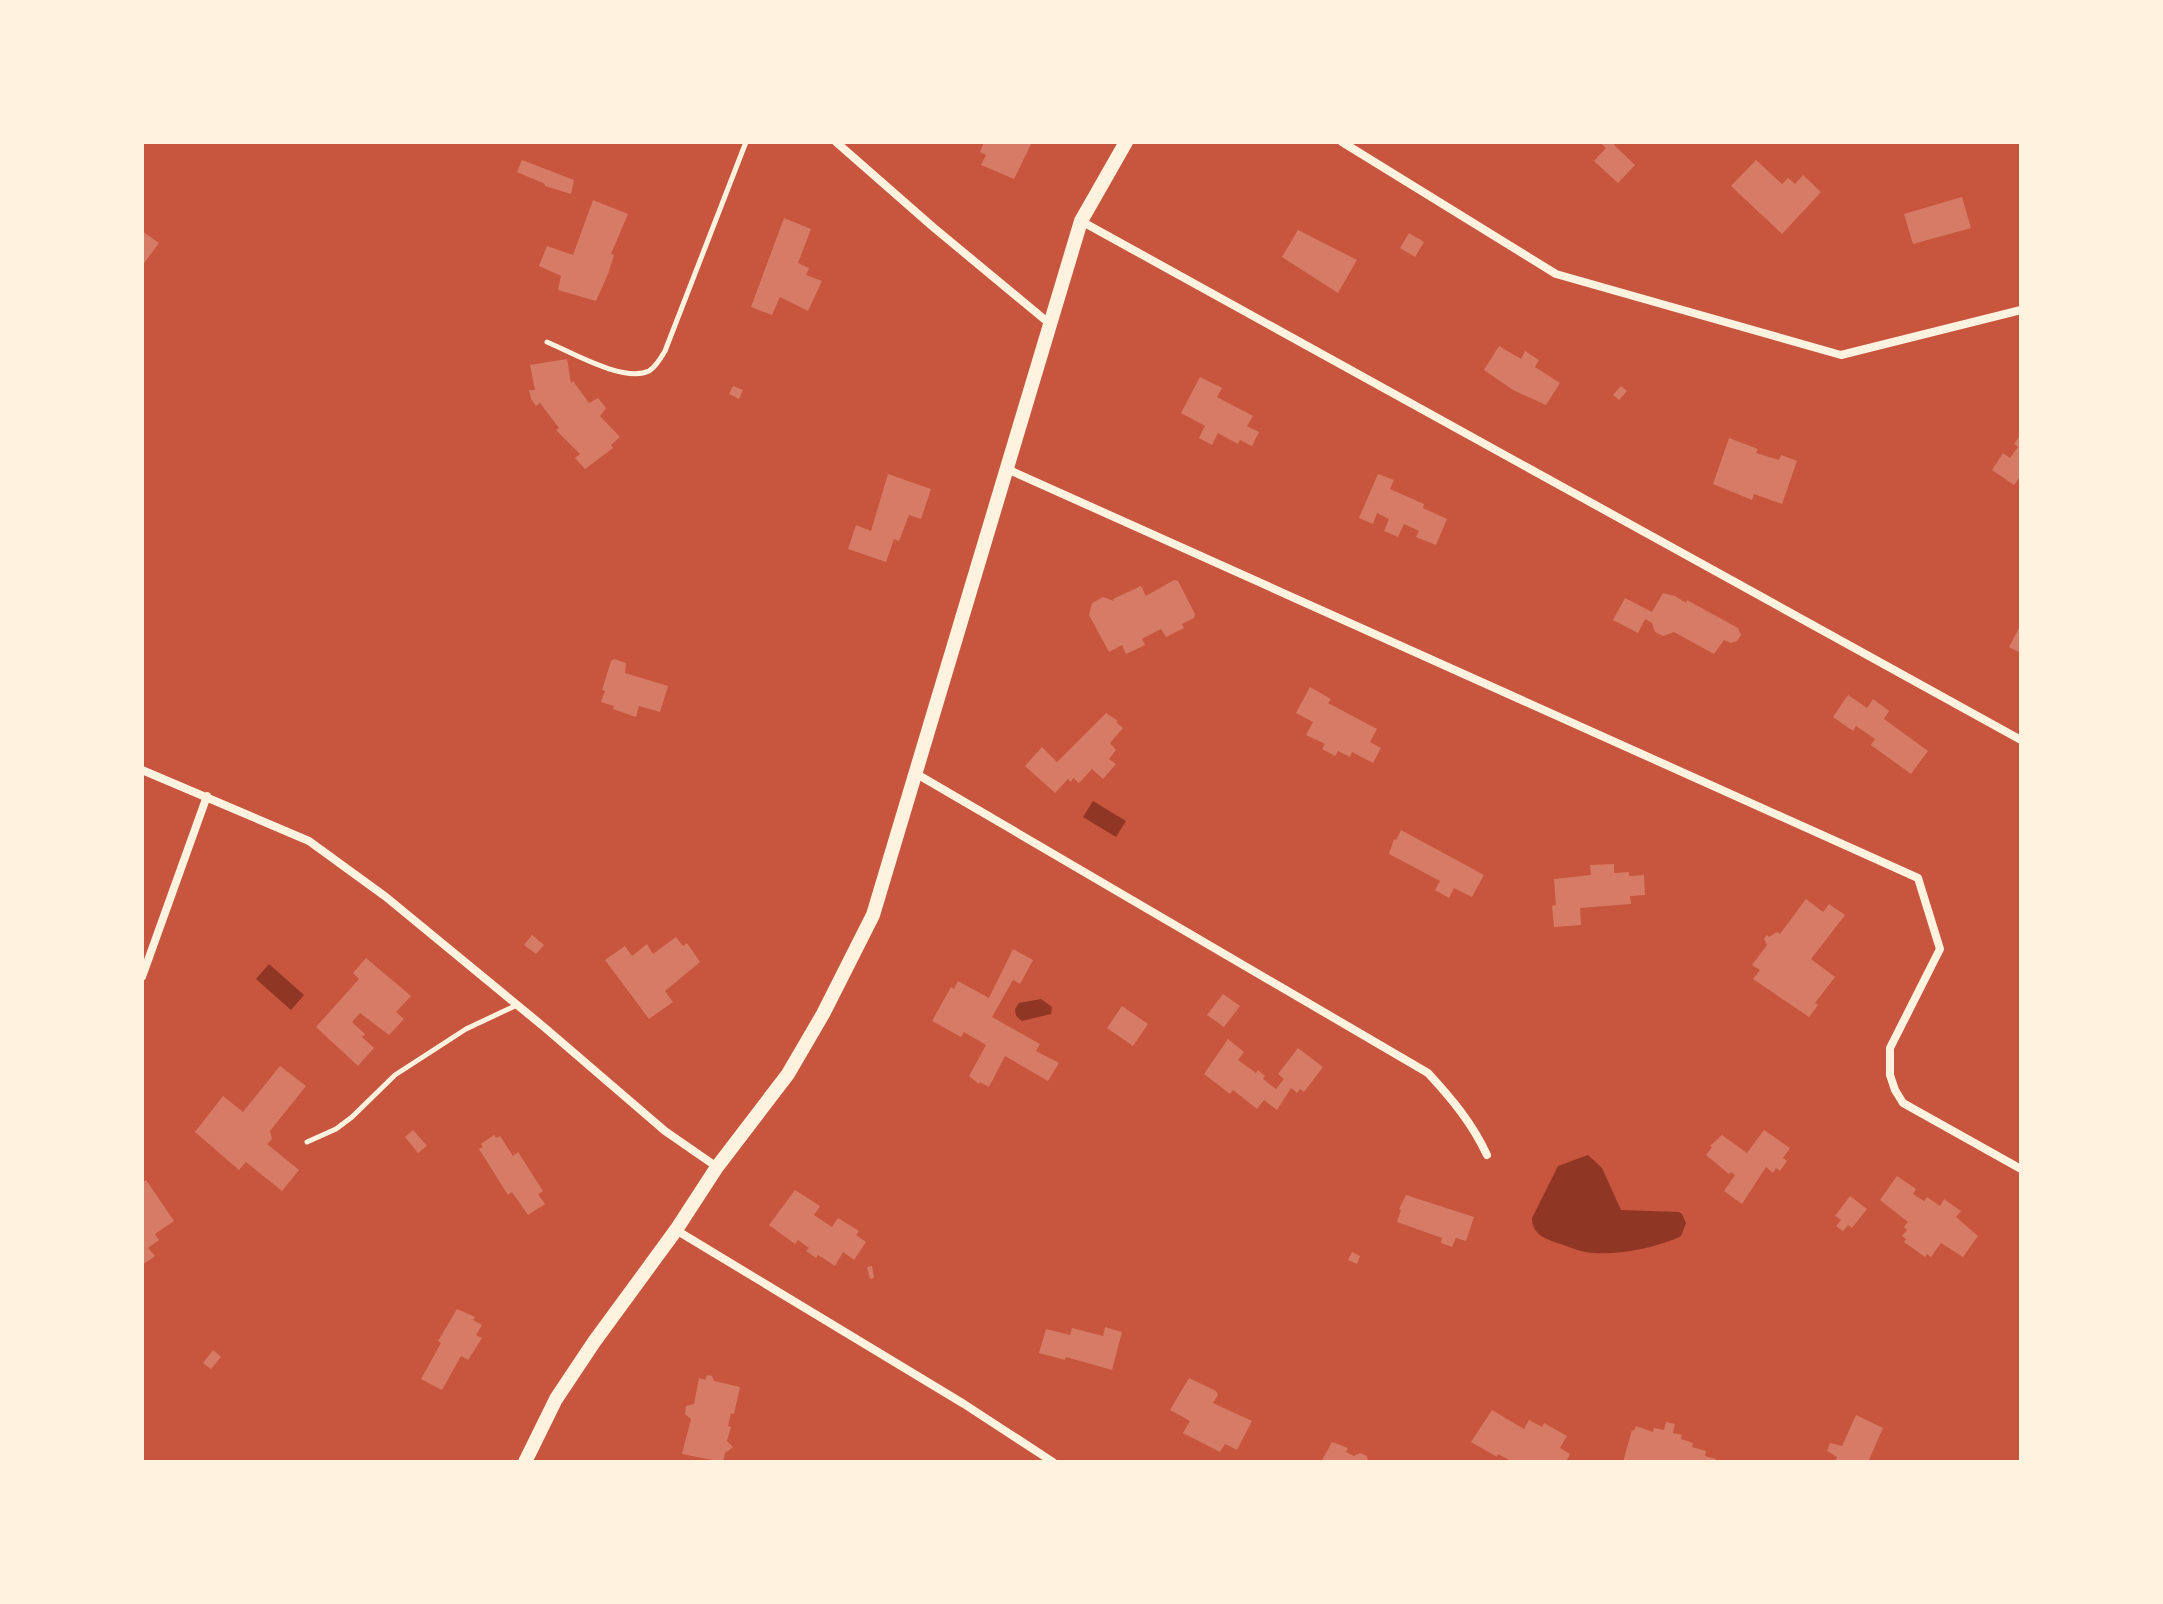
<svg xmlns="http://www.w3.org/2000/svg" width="2163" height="1604" font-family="'Varela Round',sans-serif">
<rect width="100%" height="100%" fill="#c8553d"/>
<!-- water -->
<path fill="#8f3625" d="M1093,801L1126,821L1116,837L1083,817Z
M269,964L304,995L291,1010L256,979Z
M1041,999L1052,1007L1051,1014L1022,1021L1016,1016L1015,1009L1019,1003Z
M1588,1155L1602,1168L1621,1210L1679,1212L1682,1214L1686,1223L1681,1236C1658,1248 1607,1258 1581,1251C1573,1249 1565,1245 1557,1243C1544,1238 1532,1234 1532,1218L1558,1166Z"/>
<!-- building -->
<path fill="#d67c66" d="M984,142L1000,144L1032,142L1014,179L981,165L986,155L980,152Z
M1599,142H1617L1614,145L1635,165L1618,183L1594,161L1606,148Z
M522,160L574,180L571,194L545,186V184L517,172Z
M1756,160L1782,184L1788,178L1795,184L1803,175L1821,192L1782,234L1731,186Z
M1962,197L1971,228L1913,244L1904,214Z
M593,200L628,214L611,254L614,255L608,274L596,301L558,290L561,276L539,266L547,246L573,255Z
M784,218L811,229L798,263L809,268L806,275L822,281L808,311L780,297L772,315L751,307Z
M1298,230L1357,260L1338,293L1282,257Z
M142,231L159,243L142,266Z
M1409,233L1424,242L1415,257L1400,248Z
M1499,346L1521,359L1525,351L1539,360L1535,367L1560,383L1546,405L1513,390L1484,370Z
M567,359L571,383L573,381L589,403L598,398L606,408L600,416L620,437L611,445L613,448L585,469L575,458L580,454L556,430L559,428L540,403L536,406L531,399L529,390H535L530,365Z
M1200,377L1222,388L1217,397L1253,416L1247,426L1259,432L1252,446L1240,440L1238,444L1218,433L1212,445L1199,438L1205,426L1181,413Z
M733,386L743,390L739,399L729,394Z
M1621,386L1627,391L1619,400L1613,395Z
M2021,434V475L2014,485L1992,470L2003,453L2010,458L2018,447L2014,444Z
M1729,438L1758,449L1756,453L1779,460L1781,455L1797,461L1782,504L1754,494L1752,500L1713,484Z
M888,474L931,489L921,519L909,515L899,541L894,539L886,562L848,549L856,525L871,531Z
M1378,474L1394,480L1390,489L1424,504L1423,508L1447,519L1436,545L1416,537L1419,531L1404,524L1398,537L1384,531L1389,519L1377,513L1373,524L1359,518Z
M1174,580L1178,581L1195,614L1194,618L1182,624L1184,628L1166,637L1161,629L1142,639L1145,645L1126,654L1122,645L1109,652L1089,615L1092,603L1103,597L1114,601L1113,599L1141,586L1146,596Z
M1663,593L1675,596L1686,603L1687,600L1738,628L1741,635L1737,641L1731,643L1724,640L1714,654L1674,632L1663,636L1655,632L1652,623L1645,619L1638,633L1613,620L1625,598L1652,612Z
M2021,624V653L2009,647Z
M614,659L626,663L625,673L668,686L660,712L639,706L636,717L613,709L614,706L601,702L605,691L602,690L611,661Z
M1310,687L1331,699L1328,703L1377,729L1370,742L1381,748L1373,763L1352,752L1350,757L1338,751L1335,756L1322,749L1325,744L1306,735L1313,722L1296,713Z
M1848,695L1867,708L1873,699L1889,711L1884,719L1928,751L1911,774L1871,745L1875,739L1856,726L1853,731L1833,717Z
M1106,713L1118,721L1116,722L1123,728L1110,743L1116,750L1109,759L1116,764L1103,779L1092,769L1079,783L1073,778L1071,782L1068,779L1055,793L1025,766L1042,747L1057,762Z
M1401,830L1484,875L1472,897L1454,888L1449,898L1435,890L1440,881L1389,854L1394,839L1396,840Z
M1614,864V873L1629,872V876L1644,875L1645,895L1630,896L1631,904L1580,908L1581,925L1554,927L1552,906L1556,905L1554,879L1591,875L1590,865Z
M1806,899L1823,912L1829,904L1845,915L1811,959L1835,977L1815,1003L1818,1005L1809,1017L1753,979L1760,970L1752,965L1767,945L1764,939L1767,935L1769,937L1777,932L1780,934Z
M532,935L544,945L536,954L524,945Z
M676,937L683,946L687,943L700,962L665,991L673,1002L649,1019L605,960L625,946L632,956L647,944L653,954Z
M1013,949L1033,960L1020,984L1013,980L992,1017L1040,1044L1036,1051L1059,1063L1048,1081L1005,1056L989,1087L980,1082L979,1084L969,1076L986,1045L964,1032L961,1037L932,1021L951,987L954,989L958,981L989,998Z
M366,958L411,996L396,1012L404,1019L389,1035L360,1013L352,1022L365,1034L362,1037L374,1048L358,1066L316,1027L359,979L353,973Z
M1223,994L1240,1006L1224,1027L1207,1015Z
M1122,1006L1148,1024L1133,1046L1107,1028Z
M1228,1039L1244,1052L1238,1060L1256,1073L1258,1070L1265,1076L1263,1079L1276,1089L1284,1079L1278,1074L1298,1048L1323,1067L1304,1092L1300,1089L1297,1093L1291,1088L1277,1110L1264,1100L1257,1109L1233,1090L1230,1094L1204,1074Z
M280,1066L306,1086L270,1131L272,1139L267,1144L299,1170L282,1191L246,1162L239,1170L195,1132L223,1096L243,1112Z
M413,1130L427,1146L418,1153L405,1137Z
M1764,1130L1790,1148L1783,1158L1787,1161L1780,1171L1776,1168L1773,1173L1766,1167L1742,1204L1724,1191L1735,1175L1731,1172L1729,1174L1706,1155L1712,1147L1710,1146L1722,1135L1747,1153Z
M494,1135L496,1138L500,1136L513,1156L518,1152L543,1191L538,1194L545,1204L528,1215L512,1192L508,1195L479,1149L483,1147L481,1144Z
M1897,1176L1916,1189L1913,1194L1924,1201L1927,1197L1940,1206L1944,1199L1961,1211L1956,1217L1978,1236L1963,1257L1941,1243L1931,1257L1927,1254L1925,1257L1904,1242L1906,1239L1902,1236L1907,1230L1904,1227L1908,1222L1880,1200Z
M146,1180L174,1221L155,1234L159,1240L148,1248L155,1256L142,1265V1183Z
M795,1190L820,1206L814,1215L832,1227L838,1218L859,1231L856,1235L866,1242L854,1260L843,1252L835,1266L818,1255L816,1258L806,1251L809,1248L798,1240L795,1244L769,1225Z
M1406,1195L1474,1217L1466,1241L1456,1238L1452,1247L1441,1243L1442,1238L1397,1222L1401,1210L1399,1209Z
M1850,1196L1867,1209L1852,1228L1848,1225L1843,1231L1836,1226L1841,1220L1835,1216Z
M1352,1252L1360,1256L1357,1264L1348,1260Z
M872,1266L874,1278L870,1279L867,1267Z
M457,1309L475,1317L473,1320L482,1325L476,1335L482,1338L468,1360L461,1356L442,1390L421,1379L441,1343L438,1341Z
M1105,1327L1122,1332L1112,1370L1066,1357L1065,1360L1039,1353L1046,1329L1070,1335L1072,1328L1103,1336Z
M213,1350L221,1357L211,1369L203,1363Z
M707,1375L712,1376L714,1381L740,1387L734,1414L731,1413L728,1426L731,1427L727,1441L733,1447L725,1453L723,1462L682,1454L691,1419L685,1414L686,1406L694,1404L699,1378L705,1380Z
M1189,1378L1216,1391L1218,1395L1213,1403L1252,1421L1237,1450L1225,1444L1220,1452L1183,1433L1190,1421L1170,1410Z
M1492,1410L1524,1429L1529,1420L1542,1427L1544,1423L1567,1436L1560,1448L1570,1454L1566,1462H1513L1498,1454L1497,1457L1471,1442Z
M1856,1415L1883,1428L1868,1462H1835L1837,1457L1827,1451L1830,1443L1842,1446Z
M1666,1422L1675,1424L1673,1433L1682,1435L1681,1439L1693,1443L1692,1447L1706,1451L1705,1456L1716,1459L1715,1462H1623L1632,1430L1634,1431L1636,1426L1653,1432L1654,1428L1664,1430Z
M1332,1442L1348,1448L1346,1452L1354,1456L1360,1453L1367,1456L1368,1462H1321Z"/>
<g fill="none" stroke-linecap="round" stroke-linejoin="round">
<!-- service -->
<path stroke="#fff3e0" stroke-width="5" d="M547,342C571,352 624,383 649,371C656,367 661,358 665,351L746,142
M307,1142L336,1129L352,1117L395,1075L466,1029L517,1005"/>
<!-- minor -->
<path stroke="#fff3e0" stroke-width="8" d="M836,142L933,227L1050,324
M1342,142L1556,274L1841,355L2021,310
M1081,221L2021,740
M1007,469L1918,878L1940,949L1890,1048V1075L1895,1090L1903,1103L2021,1169
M142,770L309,841L386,897L544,1027L665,1131L717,1167
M915,773L1428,1073C1452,1099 1472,1123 1487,1155
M142,977L207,796
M676,1230L964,1404L1053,1462"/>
<!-- secondary -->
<path stroke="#fff3e0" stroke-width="14" d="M525,1462L556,1399L594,1342L676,1230L717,1167L788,1074L823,1014L873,915L1081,221L1126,142"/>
</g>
<!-- border -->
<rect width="2163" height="1604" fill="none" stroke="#fff3e0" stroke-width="288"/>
</svg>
